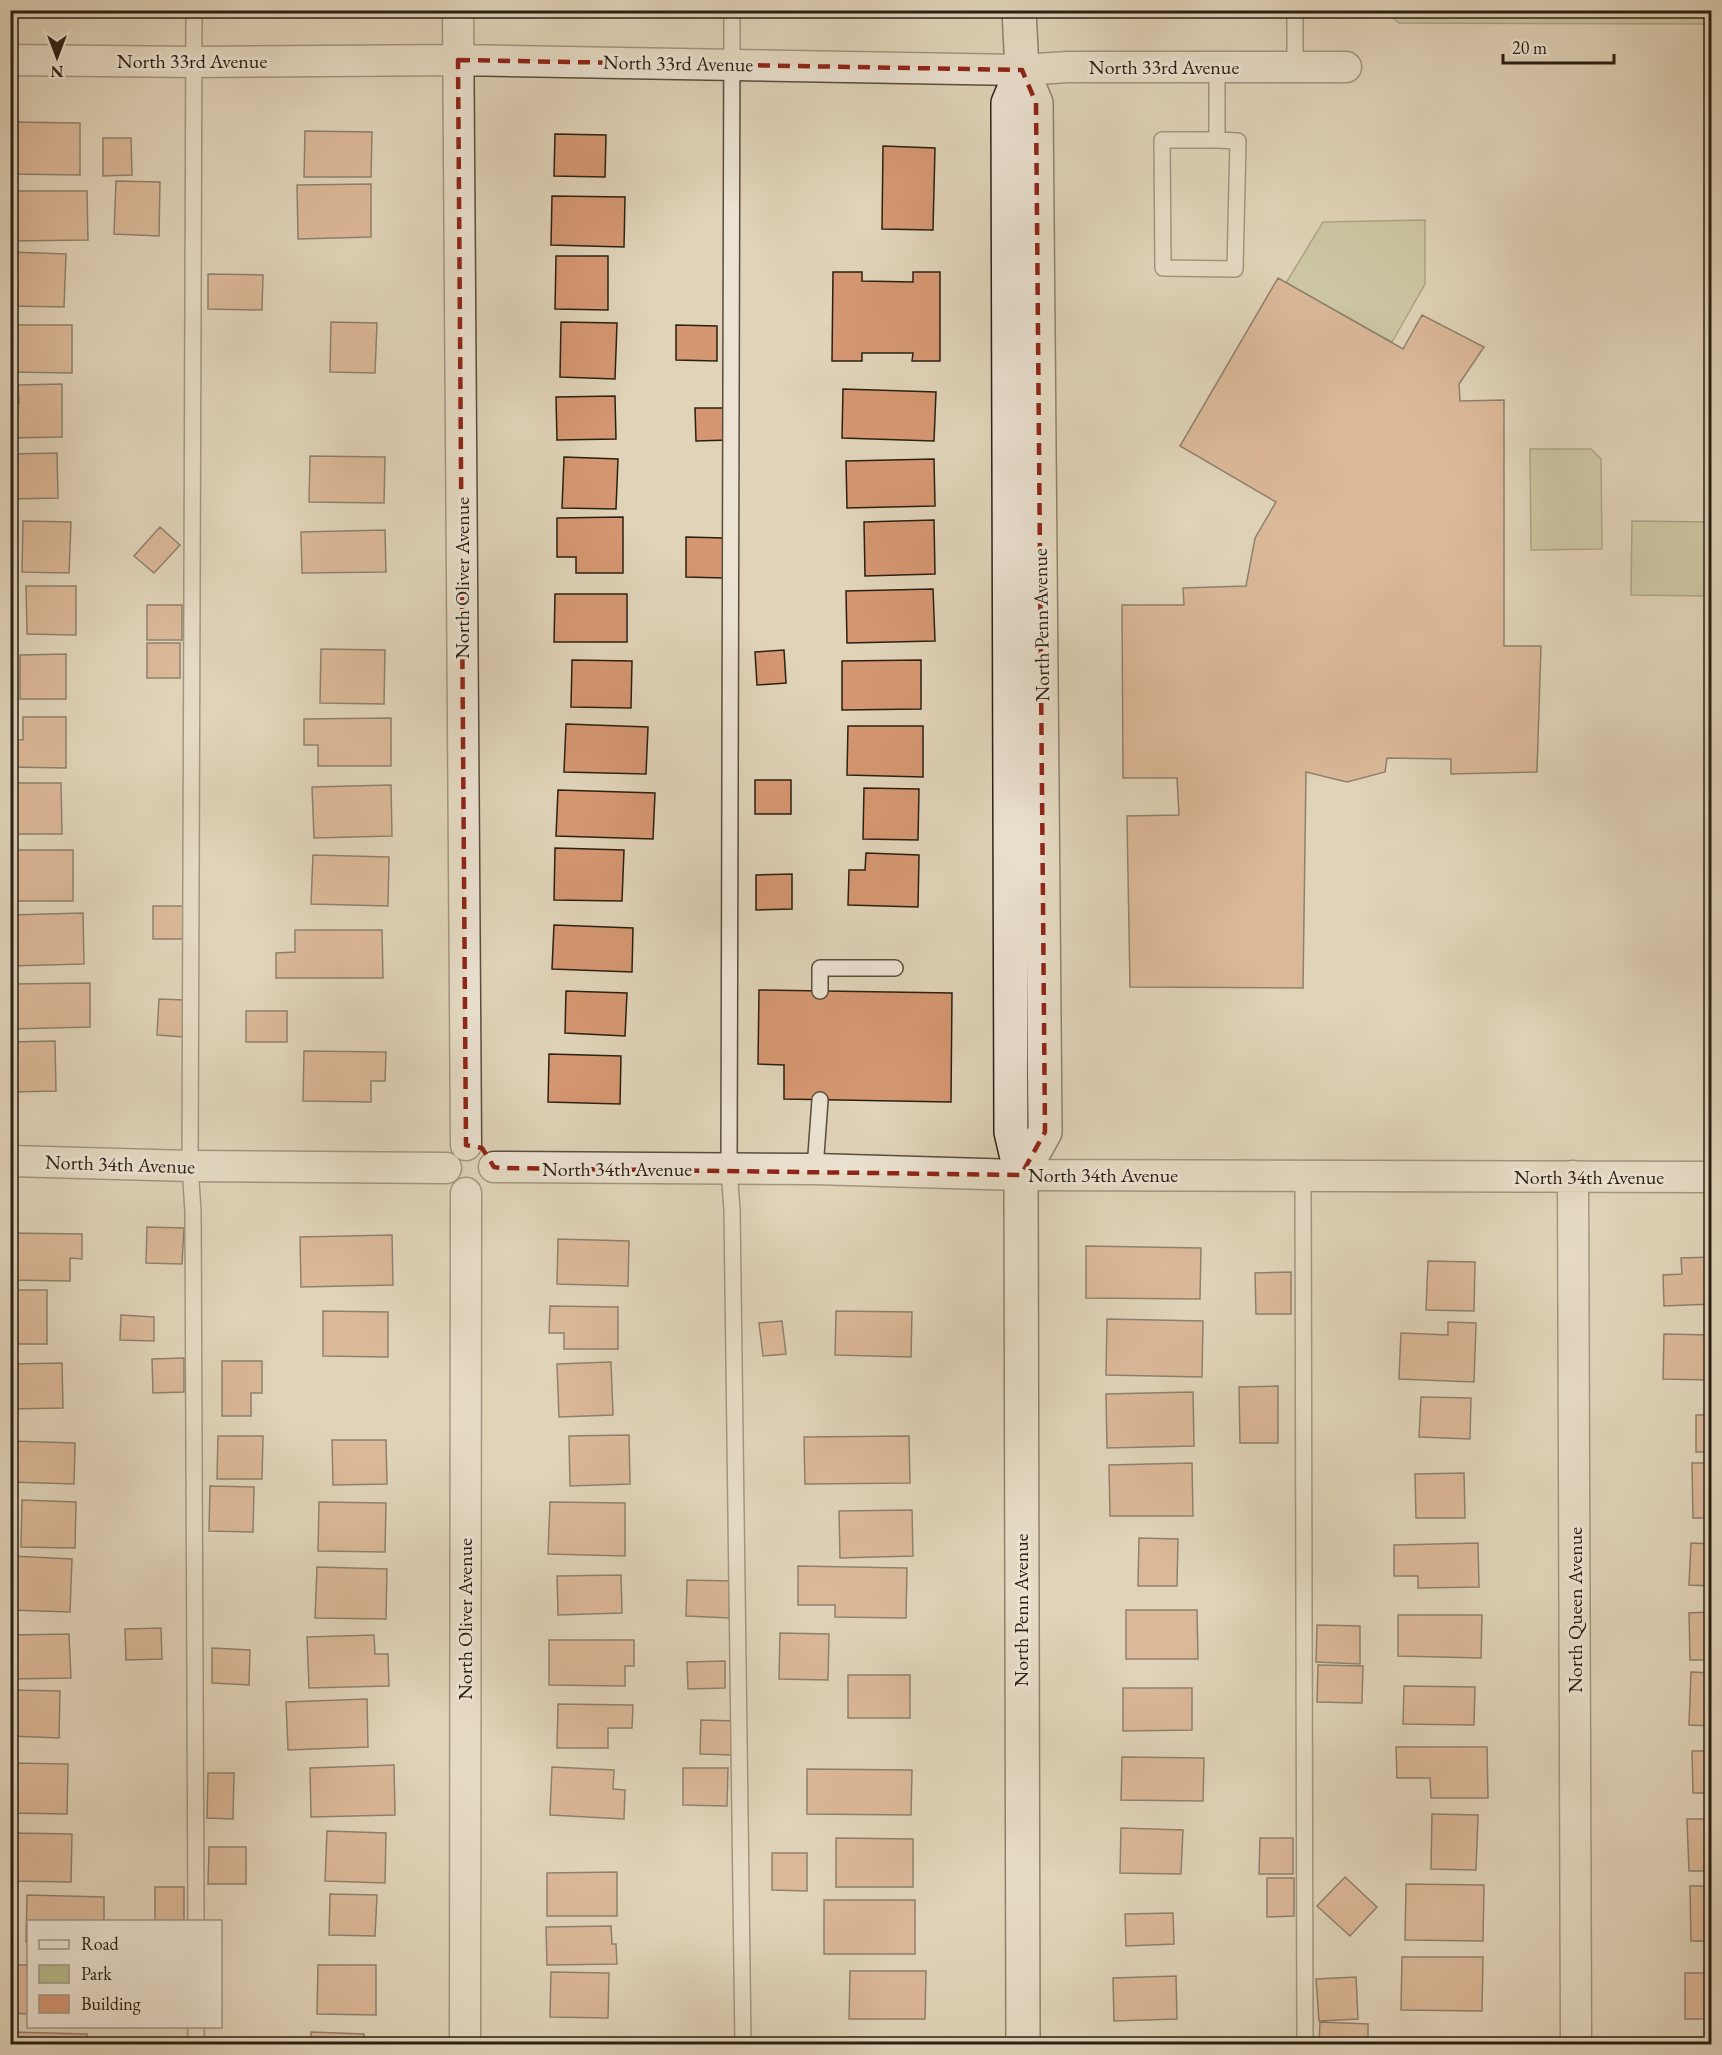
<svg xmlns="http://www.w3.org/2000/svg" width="1722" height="2055" font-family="'EB Garamond',serif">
<rect width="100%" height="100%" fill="#e0d3b8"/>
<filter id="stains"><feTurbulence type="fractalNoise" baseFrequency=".00333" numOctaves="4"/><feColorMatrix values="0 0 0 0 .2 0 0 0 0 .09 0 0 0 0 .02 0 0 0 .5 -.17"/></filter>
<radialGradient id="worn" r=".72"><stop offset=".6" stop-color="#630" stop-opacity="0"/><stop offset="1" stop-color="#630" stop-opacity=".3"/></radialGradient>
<!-- green -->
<path fill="#b6bb8c" stroke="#706e50" stroke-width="1.5" d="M1711,10V24L1399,23L1385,11Z
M1425,220V284L1392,342L1286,283L1323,222Z
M1530,449H1591L1601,459L1602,549L1531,550Z
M1632,521L1711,522V596L1631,595Z"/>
<!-- building -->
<path fill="#d59771" stroke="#2b2014" stroke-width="1.5" d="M1127,10H1208V12L1127,14Z
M10,122L80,123V175L10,174Z
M305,131L372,132L371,177H304Z
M555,134L606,135L605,177L554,176Z
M103,138H131L132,175L103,176Z
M883,146L935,148L933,230L882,229Z
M116,181L160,182L159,236L114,234Z
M371,184V237L298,239L297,185Z
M10,191H87L88,240L10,241Z
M552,196L625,197L624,247L551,245Z
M10,252L66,254L64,307L10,306Z
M556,256H608V310L555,309Z
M833,272H862V281L913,282V272H940V361H912L913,353H862V361H832Z
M208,274L263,275L262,310L208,309Z
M1278,278L1403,349L1422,315L1484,347L1459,384L1460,401L1504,400V646H1541L1537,772L1451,774V759L1387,758L1385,772L1347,782L1306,772L1303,988L1130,987L1127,816L1179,815L1177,778H1123L1122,605H1184L1183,588L1246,586L1255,538L1276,502L1180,446Z
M331,322L377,323L375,373L330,372Z
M561,322L617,323L615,379L560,377Z
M10,325H72V373L10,372Z
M676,325L717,326V361L676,360Z
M62,384V437L10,438V403H19L18,385Z
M843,389L936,392L934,441L842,438Z
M615,396L616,439L557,440L556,397Z
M695,408H728L729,440L696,441Z
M57,453L58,498L12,499L11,454Z
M310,456L385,457L384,503L309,502Z
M564,457L618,459L616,509L562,508Z
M934,459L935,506L847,508L846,461Z
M623,517V573H576V557H557V518Z
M934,520L935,574L865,576L864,522Z
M23,521L71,522L69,573L22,572Z
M160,527L180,545L154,573L134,556Z
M385,530L386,572L302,573L301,532Z
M686,537L724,538V578L686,577Z
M26,586H76V635L27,634Z
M933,589L935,641L847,643L846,591Z
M555,594H627V642H554Z
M147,605H182V640H147Z
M147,643H180V678H147Z
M321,649L385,650L384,704L320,703Z
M784,650L786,683L757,685L755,652Z
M66,654V699H20V655Z
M572,660L632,661L631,708L571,707Z
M921,660V709L842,710V661Z
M23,717H66V768L10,767V739L23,740Z
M391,718V766H318V745H304V719Z
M566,724L648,727L646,774L564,772Z
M848,726H923V777L847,775Z
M755,780H791V814H755Z
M14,783H61L62,834H15Z
M391,785L392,836L314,838L312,787Z
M864,788L919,789L918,840L863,839Z
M558,790L655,793L653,839L556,836Z
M555,848L624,850L622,901L554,900Z
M10,850H73V901H10Z
M866,853L919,855L918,907L848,905L849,870H865Z
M313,855L389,857L388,906L311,904Z
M792,874V909L756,910V875Z
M153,906H183L184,939H153Z
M83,913L84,964L10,966V915Z
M554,925L633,928L632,972L552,969Z
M295,930H382L383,978H276V953L295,952Z
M90,983V1027L10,1029V984Z
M759,990L952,993L951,1102L784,1099V1065L758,1064Z
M566,991L627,993L625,1036L565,1033Z
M159,999L185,1000L184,1037L157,1035Z
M246,1011H287V1042H246Z
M55,1041L56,1091L10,1092V1042Z
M304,1051L386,1052L385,1081H371V1102L303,1101Z
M549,1054L621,1056L620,1104L548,1102Z
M147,1227L184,1228L182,1264L146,1263Z
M10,1233L82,1234V1259L70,1258V1281L10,1280Z
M392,1235L393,1285L301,1287L300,1237Z
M558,1239L629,1241L628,1286L557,1284Z
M1086,1246L1201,1248L1200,1299L1086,1298Z
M1712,1257V1304L1664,1306L1663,1275L1682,1274L1681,1258Z
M1428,1261L1475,1262L1474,1311L1426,1310Z
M1291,1272V1314H1256L1255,1273Z
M10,1290H47V1344H10Z
M550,1306L618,1307V1349H564V1333H549Z
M323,1311L388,1312V1357L323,1356Z
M836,1311L912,1312L911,1357L835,1355Z
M121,1315L154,1317V1341L120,1340Z
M1107,1319L1203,1321L1202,1377L1106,1375Z
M782,1321L786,1354L763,1356L759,1323Z
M1448,1322L1476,1323L1474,1382L1399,1379L1401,1333L1448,1335Z
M1664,1334L1712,1335V1380L1663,1379Z
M184,1358V1392L153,1393L152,1359Z
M222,1361H262V1393H251V1416H222Z
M611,1362L613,1415L559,1417L557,1364Z
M62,1363L63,1408L10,1409V1364Z
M1278,1386V1443H1240L1239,1387Z
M1193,1392L1194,1446L1107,1448L1106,1394Z
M1421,1397L1471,1398L1470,1439L1419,1437Z
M1696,1415H1712V1452H1696Z
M629,1435L630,1484L570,1486L569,1436Z
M218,1436H263L262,1479H217Z
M909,1436L910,1483L805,1484L804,1437Z
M332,1440H386L387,1484L333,1485Z
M10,1441L75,1443L74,1484L10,1482Z
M1192,1463L1193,1516H1110L1109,1465Z
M1692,1463H1712V1518H1693Z
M1464,1473L1465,1518H1416L1415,1474Z
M210,1486L254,1487L253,1532L209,1531Z
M22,1500L76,1502L75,1548L21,1547Z
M319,1502L386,1503L385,1552L318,1551Z
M550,1502L625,1503V1556L548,1554Z
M912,1510L913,1556L840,1558L839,1511Z
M1139,1538L1178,1539L1177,1586H1138Z
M1478,1543L1479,1587L1418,1588V1576H1394V1545Z
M1691,1543L1712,1544V1586L1689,1585Z
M11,1556L72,1559L70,1612L10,1610Z
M798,1566L907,1568L906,1618L835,1617V1605H798Z
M317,1567L387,1569L386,1619L315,1618Z
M621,1575L622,1613L558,1615L557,1576Z
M687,1580L730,1581L729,1618L686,1616Z
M1126,1610H1197L1198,1659H1126Z
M1712,1612V1660H1690L1689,1613Z
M1398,1615H1482L1481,1658L1398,1656Z
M1317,1625L1360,1626V1664L1316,1662Z
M161,1628L162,1659L126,1660L125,1629Z
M780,1633L829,1634L828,1680L779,1679Z
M69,1634L71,1678L10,1679V1635Z
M374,1635L375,1654H388L389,1686L309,1688L307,1637Z
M549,1640H634V1666H625V1686L549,1685Z
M212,1648L250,1650L249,1685L212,1683Z
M725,1661V1688L688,1689L687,1662Z
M1318,1665L1363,1666L1362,1703L1317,1702Z
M1691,1672L1712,1673V1726L1689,1725Z
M848,1675H910V1718H848Z
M1404,1686L1475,1687L1474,1725L1403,1724Z
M1123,1688H1192V1730L1123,1731Z
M10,1690L60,1691L59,1738L10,1736Z
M367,1699L368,1747L288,1750L286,1702Z
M558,1704L633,1705L632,1728H608V1748H557Z
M701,1720L736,1721L735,1755L700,1754Z
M1396,1747H1487L1488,1798H1431L1430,1778H1397Z
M1692,1751H1712V1793H1693Z
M1122,1757L1204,1758L1203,1801L1121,1800Z
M10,1763L68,1764L67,1814L10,1813Z
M394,1765L395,1815L311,1817L310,1768Z
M552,1767L614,1770L613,1789L625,1790L624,1819L550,1815Z
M683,1768H728L727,1806L683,1805Z
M807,1769L912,1770L911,1815L807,1814Z
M208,1773H234L233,1819L207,1818Z
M1432,1814L1478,1815L1476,1870L1431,1869Z
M1687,1819H1712V1871H1689Z
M1121,1828L1183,1830L1181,1874L1120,1873Z
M327,1831L386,1833L385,1883L325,1881Z
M10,1833L72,1834L71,1882L10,1881Z
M836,1838L913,1839V1887H836Z
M1260,1838H1293V1874H1259Z
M209,1847H246V1884H208Z
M772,1853H807V1891L772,1890Z
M617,1872V1916H547V1873Z
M1345,1877L1377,1907L1350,1936L1317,1906Z
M1267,1878H1294V1916L1267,1917Z
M1406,1884L1484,1885L1483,1941L1405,1940Z
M1690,1886H1712V1941H1691Z
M155,1887H184V1922H155Z
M330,1894L377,1895L375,1936L329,1935Z
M27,1895L104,1897V1922H28V1942H26Z
M824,1900H915V1954H824Z
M1173,1913L1174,1944L1126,1946L1125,1914Z
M611,1926L612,1944H616L617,1964L547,1965L546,1927Z
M1402,1957H1483L1482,2011L1401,2010Z
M10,1965H28V2014L10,2013Z
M318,1965H376V2015L317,2014Z
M850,1971H926L925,2019H849Z
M551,1972L609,1973L608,2018L550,2017Z
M1685,1973H1712V2019H1685Z
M1176,1976L1177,2019L1114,2021L1113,1978Z
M1356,1977L1358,2019L1319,2021L1316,1979Z
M1320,2022L1368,2024V2044H1319Z
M10,2032L87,2034V2044H10Z
M311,2032L364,2034V2044H311Z
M850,2037L933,2040L932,2044H850Z
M1176,2042V2044H1095V2043Z
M1712,2042V2044H1676V2043Z"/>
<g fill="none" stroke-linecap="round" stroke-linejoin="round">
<defs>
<path id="service" d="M194,10L190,1166L193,1212L196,1922
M732,10L729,1170L732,1210L743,2044
M1295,67V10
M1217,140L1238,141L1235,269L1163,268L1162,140H1217V68
M820,991V968H895
M815,1169L820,1100
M1303,1175L1305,2044
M196,2026V2044"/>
<path id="minor" d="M458,10L466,1145
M10,60L195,62L458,60L1022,70L1068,67H1346
M10,1161L190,1166L446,1168
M494,1167L815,1169L1021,1175L1712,1177
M1573,1176L1576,2044
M465,2044L466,1193"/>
<path id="secondary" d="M1019,10L1022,70L1036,103L1045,1132L1021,1175
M1022,70L1008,103L1011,1132L1021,1175L1023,2044"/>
</defs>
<!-- service casing -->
<use href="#service" stroke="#584d3d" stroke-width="18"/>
<!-- minor casing -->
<use href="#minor" stroke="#584d3d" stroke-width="33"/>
<!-- secondary casing -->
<use href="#secondary" stroke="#2b2014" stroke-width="36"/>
<!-- service -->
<use href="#service" stroke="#ebe2d1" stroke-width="15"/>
<!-- minor -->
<use href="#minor" stroke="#ebe2d1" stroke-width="30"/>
<!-- secondary -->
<use href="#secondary" stroke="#ebe2d1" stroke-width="33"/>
</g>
<!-- marked area -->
<path d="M0 0H1722V2055H0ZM458,60L1022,70L1036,103L1045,1132L1021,1175L500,1168L494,1167L482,1148L466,1145Z" fill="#e0d3b8" fill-opacity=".55" fill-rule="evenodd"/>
<path fill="none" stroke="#8f2418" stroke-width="4.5" stroke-dasharray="12 8" stroke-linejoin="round" d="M458,60L1022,70L1036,103L1045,1132L1021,1175L500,1168L494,1167L482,1148L466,1145Z"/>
<g text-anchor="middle" stroke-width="6" stroke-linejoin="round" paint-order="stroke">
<!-- street labels -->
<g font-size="20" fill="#2b2014" stroke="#ebe2d1">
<text x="192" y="68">North 33rd Avenue</text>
<text transform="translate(678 63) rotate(1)" y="7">North 33rd Avenue</text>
<text x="1164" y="74">North 33rd Avenue</text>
<text transform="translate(462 578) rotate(-90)" y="7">North Oliver Avenue</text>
<text transform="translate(1041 625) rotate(-91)" y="7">North Penn Avenue</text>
<text transform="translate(120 1164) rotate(2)" y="7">North 34th Avenue</text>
<text x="617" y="1176">North 34th Avenue</text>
<text x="1103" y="1182">North 34th Avenue</text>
<text x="1589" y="1184">North 34th Avenue</text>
<text transform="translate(1021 1610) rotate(-90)" y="7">North Penn Avenue</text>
<text transform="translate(1575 1610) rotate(-90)" y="7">North Queen Avenue</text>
<text transform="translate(465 1619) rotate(-90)" y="7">North Oliver Avenue</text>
</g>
</g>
<!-- margin -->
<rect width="1722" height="2055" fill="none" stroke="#e0d3b8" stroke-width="36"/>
<rect x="12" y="12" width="1698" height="2031" fill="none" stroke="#2b2014" stroke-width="3"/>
<rect x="18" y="18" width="1686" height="2019" fill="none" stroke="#2b2014" stroke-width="1.5"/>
<!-- legend -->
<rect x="27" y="1920" width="195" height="108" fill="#ebe2d1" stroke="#9e9485" stroke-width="1.5"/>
<rect x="39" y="1940" width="30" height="9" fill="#ebe2d1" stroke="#9e9485" stroke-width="1.5"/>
<text x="81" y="1950" font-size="18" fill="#2b2014">Road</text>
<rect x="39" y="1965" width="30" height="18" fill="#b6bb8c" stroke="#9e9485" stroke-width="1.5"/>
<text x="81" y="1980" font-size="18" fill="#2b2014">Park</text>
<rect x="39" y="1995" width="30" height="18" fill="#d59771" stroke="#9e9485" stroke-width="1.5"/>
<text x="81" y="2010" font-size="18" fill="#2b2014">Building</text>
<!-- north arrow -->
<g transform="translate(57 57) rotate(180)" stroke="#ebe2d1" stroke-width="4.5" paint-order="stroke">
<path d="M0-4.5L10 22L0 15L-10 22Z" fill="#2b2014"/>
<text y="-9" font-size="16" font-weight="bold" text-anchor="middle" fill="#2b2014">N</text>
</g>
<!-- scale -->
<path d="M1503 54v9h111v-9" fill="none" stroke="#2b2014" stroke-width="3"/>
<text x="1512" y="54" font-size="18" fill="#2b2014" stroke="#ebe2d1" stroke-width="4.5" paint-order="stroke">20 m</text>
<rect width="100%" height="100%" filter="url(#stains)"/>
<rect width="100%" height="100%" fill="url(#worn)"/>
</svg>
